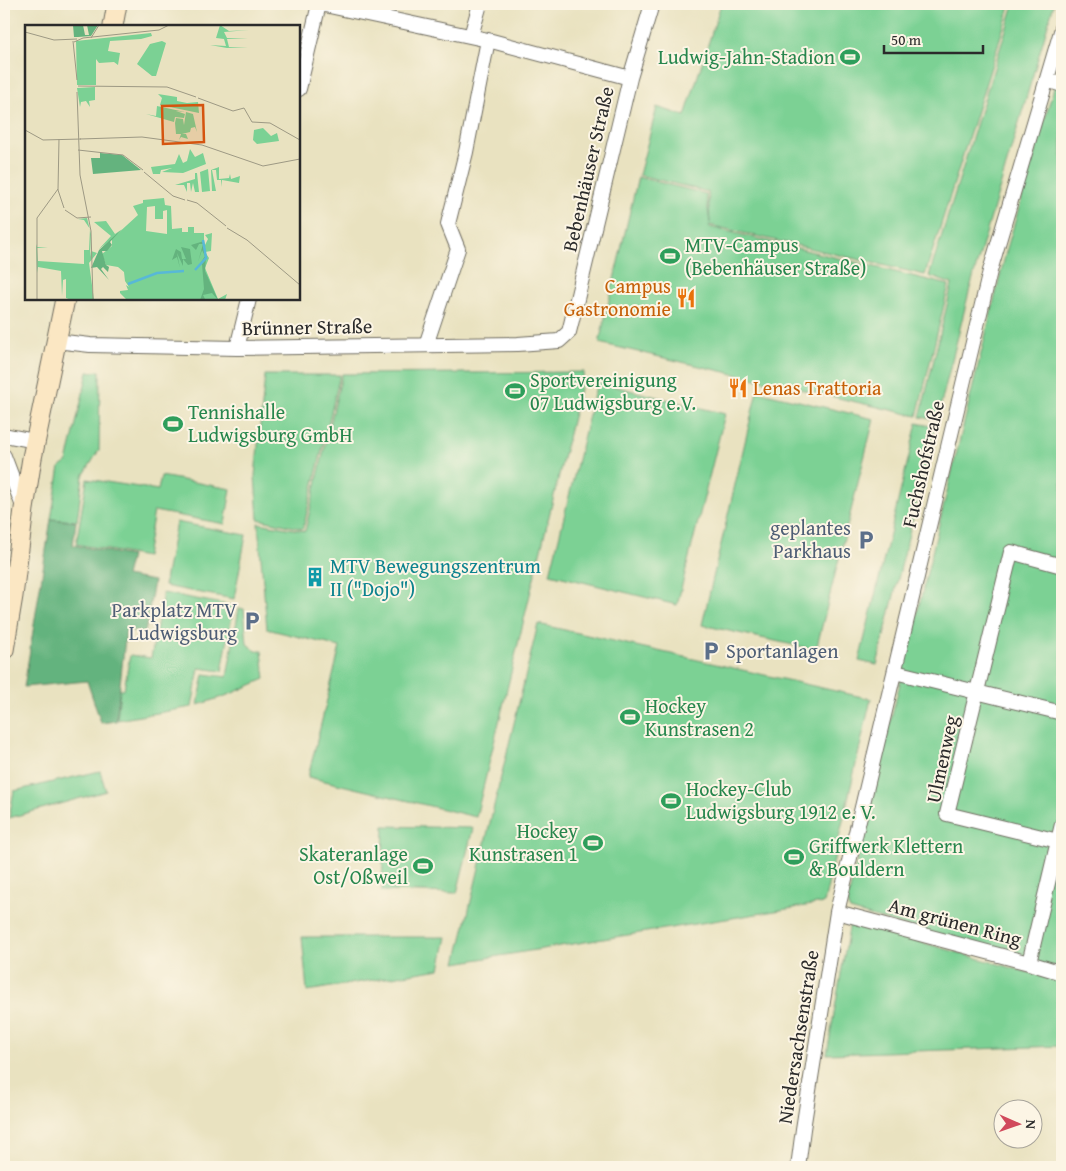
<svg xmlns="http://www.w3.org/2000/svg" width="1066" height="1171" font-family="'Gentium Book Plus',serif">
<rect width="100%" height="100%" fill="#fcf5e5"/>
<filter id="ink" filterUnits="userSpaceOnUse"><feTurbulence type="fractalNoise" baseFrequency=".02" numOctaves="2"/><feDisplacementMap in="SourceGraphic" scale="10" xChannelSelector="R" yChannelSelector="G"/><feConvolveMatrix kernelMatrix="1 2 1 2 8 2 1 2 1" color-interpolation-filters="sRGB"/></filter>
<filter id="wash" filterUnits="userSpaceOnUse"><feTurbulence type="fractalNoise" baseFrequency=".0096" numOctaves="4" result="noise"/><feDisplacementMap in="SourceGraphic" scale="20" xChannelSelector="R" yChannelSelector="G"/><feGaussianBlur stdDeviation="1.12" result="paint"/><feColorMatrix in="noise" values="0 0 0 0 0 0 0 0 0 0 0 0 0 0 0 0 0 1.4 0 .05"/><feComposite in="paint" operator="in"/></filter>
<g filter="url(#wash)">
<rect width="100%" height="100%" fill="#e9e2c0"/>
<!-- green -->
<path fill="#7bd194" stroke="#537e60" d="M721,4H1011L925,275L709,225L710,227L949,285L917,416L599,343L638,177L706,194L710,223L708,192L639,175L657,107L685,116Z
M1014,4H1054L970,288L937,420L920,417L952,284L929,276Z
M1062,60V973L850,910L848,906V899L882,756L1006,252Z
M100,371L99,450L83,476L77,521L51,519L60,467L67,462L88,372Z
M584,372L476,817L308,777L340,647L267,629L258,523L305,531L342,374Z
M265,375H340L303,529L258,519L255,476Z
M597,382L725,414L677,605L550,574Z
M757,391L874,419L816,650L702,625Z
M917,423L935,427L877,665L859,661Z
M161,476L231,489L225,524L154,511L146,557L76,544L87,479L158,490Z
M176,522L246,535L234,599L164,586Z
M163,593L234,606L222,671L199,668L192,707L117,720L120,689H124L130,655L151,658Z
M239,608L244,609L247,644L256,651H262L265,679L228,695L198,705L204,674L227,677Z
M538,624L871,699L824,903L456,963Z
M100,771L106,791L9,818L14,791Z
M384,826L473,828L457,893L382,891Z
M850,922L1062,982V1046L827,1054Z
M302,937H447L440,969L307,991Z"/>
<!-- forest -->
<path fill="#64b37e" stroke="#486f54" d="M51,519L76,522L73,545L131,556L126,576L154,581L145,633L126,630L116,721L101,723L87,681L24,687Z"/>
</g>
<g filter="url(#ink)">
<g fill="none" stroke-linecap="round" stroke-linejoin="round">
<defs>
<path id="street" d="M320,4L488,40L630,78
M471,36L480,4
M1047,80L1062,85
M299,89L319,4
M56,341L90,345L237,348L518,344L559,341L569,332L572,320L630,78L652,4
M426,345L458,249L448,224L466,152L488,40
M237,348L249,299
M4,435L35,441
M4,456L24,509
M895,672L1062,713
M1058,841L947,814L1011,552L1062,566
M837,912L1029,963L1062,973
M1029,963L1062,824
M798,1167L803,1129L837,912L990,271L1062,28"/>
<path id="secondary" d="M113,26L117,4
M4,650L13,596L24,509L32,458L65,299"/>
</defs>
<!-- street casing -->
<use href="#street" stroke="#6e6b5f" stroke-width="16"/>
<!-- secondary casing -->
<use href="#secondary" stroke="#6e6b5f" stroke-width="21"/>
<!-- street -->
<use href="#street" stroke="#fff" stroke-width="14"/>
<!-- secondary -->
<use href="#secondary" stroke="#fbe7c3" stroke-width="19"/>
</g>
</g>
<!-- icons -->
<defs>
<symbol id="stadium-bare" viewBox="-9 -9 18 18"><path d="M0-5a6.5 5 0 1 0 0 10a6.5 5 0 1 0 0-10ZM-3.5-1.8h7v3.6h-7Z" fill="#2e9e5b" stroke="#fcf5e5" stroke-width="2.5" paint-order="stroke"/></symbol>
<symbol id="restaurant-bare" viewBox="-9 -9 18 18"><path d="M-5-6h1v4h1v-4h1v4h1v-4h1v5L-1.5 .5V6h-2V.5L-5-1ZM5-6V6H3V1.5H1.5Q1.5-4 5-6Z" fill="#e8710a" stroke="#fcf5e5" stroke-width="2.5" paint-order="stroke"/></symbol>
<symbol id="parking-bare" viewBox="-9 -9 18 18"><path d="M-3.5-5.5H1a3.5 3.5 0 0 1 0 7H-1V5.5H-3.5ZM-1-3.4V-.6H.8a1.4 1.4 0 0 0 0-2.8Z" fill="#5c6f8a" stroke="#fcf5e5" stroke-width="2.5" paint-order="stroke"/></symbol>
<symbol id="building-bare" viewBox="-9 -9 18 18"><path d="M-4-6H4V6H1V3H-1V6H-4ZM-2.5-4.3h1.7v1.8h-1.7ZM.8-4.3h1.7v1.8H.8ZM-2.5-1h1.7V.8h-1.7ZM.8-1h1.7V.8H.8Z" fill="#0f9aa8" stroke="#fcf5e5" stroke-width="2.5" paint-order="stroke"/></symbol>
</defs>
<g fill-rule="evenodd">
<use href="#stadium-bare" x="836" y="43" width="28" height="28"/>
<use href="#stadium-bare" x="656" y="242" width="28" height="28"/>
<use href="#restaurant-bare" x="672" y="284" width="28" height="28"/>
<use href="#restaurant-bare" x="724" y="374" width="28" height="28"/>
<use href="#stadium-bare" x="501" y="377" width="28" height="28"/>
<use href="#stadium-bare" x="159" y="410" width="28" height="28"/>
<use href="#parking-bare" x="852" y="526" width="28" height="28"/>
<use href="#building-bare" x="301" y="563" width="28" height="28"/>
<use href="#parking-bare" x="238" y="607" width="28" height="28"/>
<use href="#parking-bare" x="697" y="637" width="28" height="28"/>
<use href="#stadium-bare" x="616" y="703" width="28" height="28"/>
<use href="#stadium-bare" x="657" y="787" width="28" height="28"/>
<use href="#stadium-bare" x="579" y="829" width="28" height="28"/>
<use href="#stadium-bare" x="780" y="843" width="28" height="28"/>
<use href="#stadium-bare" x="409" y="852" width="28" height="28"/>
</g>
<g text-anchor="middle" stroke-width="4" stroke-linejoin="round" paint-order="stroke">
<!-- leisure labels -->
<g font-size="20" fill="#27864d" stroke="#fcf5e5" text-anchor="start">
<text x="835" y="64" text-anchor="end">Ludwig-Jahn-Stadion</text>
<text x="685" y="252">MTV-Campus<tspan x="685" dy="23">(Bebenhäuser Straße)</tspan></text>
<text x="530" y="387">Sportvereinigung<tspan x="530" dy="23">07 Ludwigsburg e.V.</tspan></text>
<text x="188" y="419">Tennishalle<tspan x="188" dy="23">Ludwigsburg GmbH</tspan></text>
<text x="645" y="713">Hockey<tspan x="645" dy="23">Kunstrasen 2</tspan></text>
<text x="686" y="796">Hockey-Club<tspan x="686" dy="23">Ludwigsburg 1912 e. V.</tspan></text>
<text x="578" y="838" text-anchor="end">Hockey<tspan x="578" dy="23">Kunstrasen 1</tspan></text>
<text x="809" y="853">Griffwerk Klettern<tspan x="809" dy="23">&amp; Bouldern</tspan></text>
<text x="408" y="861" text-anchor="end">Skateranlage<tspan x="408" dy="23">Ost/Oßweil</tspan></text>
</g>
<!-- street labels -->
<g font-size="20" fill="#2b2b2b" stroke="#fcf5e5">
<text transform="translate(588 169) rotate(-77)" y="7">Bebenhäuser Straße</text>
<text transform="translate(307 327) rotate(-1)" y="7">Brünner Straße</text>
<text transform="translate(923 464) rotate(-77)" y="7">Fuchshofstraße</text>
<text transform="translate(942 759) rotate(-78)" y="7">Ulmenweg</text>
<text transform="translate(955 922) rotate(15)" y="7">Am grünen Ring</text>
<text transform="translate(798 1037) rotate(-81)" y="7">Niedersachsenstraße</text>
</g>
<!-- food labels -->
<g font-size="20" fill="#c56008" stroke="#fcf5e5" text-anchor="end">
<text x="671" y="293">Campus<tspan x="671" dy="23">Gastronomie</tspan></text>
<text x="753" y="395" text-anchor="start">Lenas Trattoria</text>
</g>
<!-- service labels -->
<g font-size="20" fill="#4e5e75" stroke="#fcf5e5" text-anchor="end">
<text x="851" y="535">geplantes<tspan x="851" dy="23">Parkhaus</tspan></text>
<text x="237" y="617">Parkplatz MTV<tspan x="237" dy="23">Ludwigsburg</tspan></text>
<text x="726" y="658" text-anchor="start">Sportanlagen</text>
</g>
<!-- culture labels -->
<g font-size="20" fill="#0d838f" stroke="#fcf5e5" text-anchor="start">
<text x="330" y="573">MTV Bewegungszentrum<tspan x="330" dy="23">II ("Dojo")</tspan></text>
</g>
</g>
<!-- overview -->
<g transform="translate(25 25)">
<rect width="275" height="275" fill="#e9e2c0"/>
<path d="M195,0L204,6L224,5L199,7L202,13H223L202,14L204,22H223L202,23L185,20L201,21L199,14L191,13ZM126,8L127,11L116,14L85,16L83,26L95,28L93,40L89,37L74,38L71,34V60H52L51,16ZM137,16L141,18L131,51H127L112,39L125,19ZM70,62V75L64,76L65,82L61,76L56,77L55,82L52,63ZM133,69L152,72V76L162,78L173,77L174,88L135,80L137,73ZM132,81L160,87L151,86L160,89L159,93L150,92L149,97L121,89L131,91ZM161,87L168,89L172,107L170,102L166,103L165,107L157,109H161L163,114L156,112L154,115L156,109H151L150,98L151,93L158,94L159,100ZM238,103L246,111L252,108L254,116L232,119L228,115L229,105ZM165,124L170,132L178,128L181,139L158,148L137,147L147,143L136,145L135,149H128L126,142L150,139L154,129L158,138L162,136ZM194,142V154L204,153L205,149L206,154L215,151L214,158L197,155L196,162V155H192L191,145H187L191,166H187L186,145ZM183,144L185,166L177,167L175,147ZM170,148H172L174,167H170L168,158L166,167L165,158H162V167L159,160H150L170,154ZM139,173L140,180L146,181L147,204L157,203V207H163V202H169V208H179V222L183,214L180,210L187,208L186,226L180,227L184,233L180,243L193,274L202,269L200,275H102L95,268V266L103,265L101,260L104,262L100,256L99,247L93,242L81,240L77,229L87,221V214L74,224L86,211L69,197L81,196L90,209L96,205L90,211L113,190L108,181L118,178V175ZM130,181V194H138V186L142,185V209L121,206L122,182ZM62,193L66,209L65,232L66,226L72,228L64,238L69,275H46L41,273V254L38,255L37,271L36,246L13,242L12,248L11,219L12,222H23L12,223L13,236L59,239V225H64L65,204L59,195L53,194Z" fill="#7bd194" fill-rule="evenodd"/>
<path d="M48,0H58L60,10H64L62,0H73L66,11L53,12H49ZM75,128L97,130L116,145L68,149L66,133H75ZM97,204L85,217L87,220L82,226H77L81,240L84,242L83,247L78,242L76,244L84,255L72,242L66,243L74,225ZM179,216L181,231L180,246L193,275L187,268L178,270L180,274L175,275L179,264L177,239L173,242L180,231L177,225L173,237L178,219H174L171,225L166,220ZM156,222L165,224L167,239L163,240L158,234V241L152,228L155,243L152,232L147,235L151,224L156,227L157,234H161Z" fill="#64b37e"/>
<path fill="none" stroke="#58b8d7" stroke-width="2.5" d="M170,245L181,233L178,215M103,259L132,248L159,246"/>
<path fill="none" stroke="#9d9984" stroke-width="1" d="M0,7L29,15L52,14M66,13L74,0M48,16L52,55M49,17L58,13L134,5L144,0M53,61L142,62L171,72M52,67L55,150M173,73L208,86L219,83L227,97L245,98L275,115M0,105L18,115L56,114M34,114L33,165L39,183M55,114L117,112L177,120L238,141L275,134M53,125L98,130L118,145M119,147L148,171L160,175M55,150L66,206L68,275M162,175L172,178L201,201M40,185L52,193L66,192M202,203L222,215L275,260M12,275V193L33,164"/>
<path fill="#d5540f" fill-opacity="0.15" stroke="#d5540f" stroke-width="2.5" d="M178,80L179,117L138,119L137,81Z"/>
<rect width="275" height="275" fill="none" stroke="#2b2b2b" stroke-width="2.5"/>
</g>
<!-- margin -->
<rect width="1066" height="1171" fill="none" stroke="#fcf5e5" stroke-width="20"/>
<!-- north arrow -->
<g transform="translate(1018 1124) rotate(92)"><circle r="24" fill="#fcf5e5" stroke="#a8a49b"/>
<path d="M0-4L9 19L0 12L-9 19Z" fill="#d1495b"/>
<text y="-8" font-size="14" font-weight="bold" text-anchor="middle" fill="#2b2b2b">N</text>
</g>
<!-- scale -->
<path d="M884 45v8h99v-8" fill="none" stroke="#2b2b2b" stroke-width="2.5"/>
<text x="891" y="45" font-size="15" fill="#2b2b2b" stroke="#fcf5e5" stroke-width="4" paint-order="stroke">50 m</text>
</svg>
